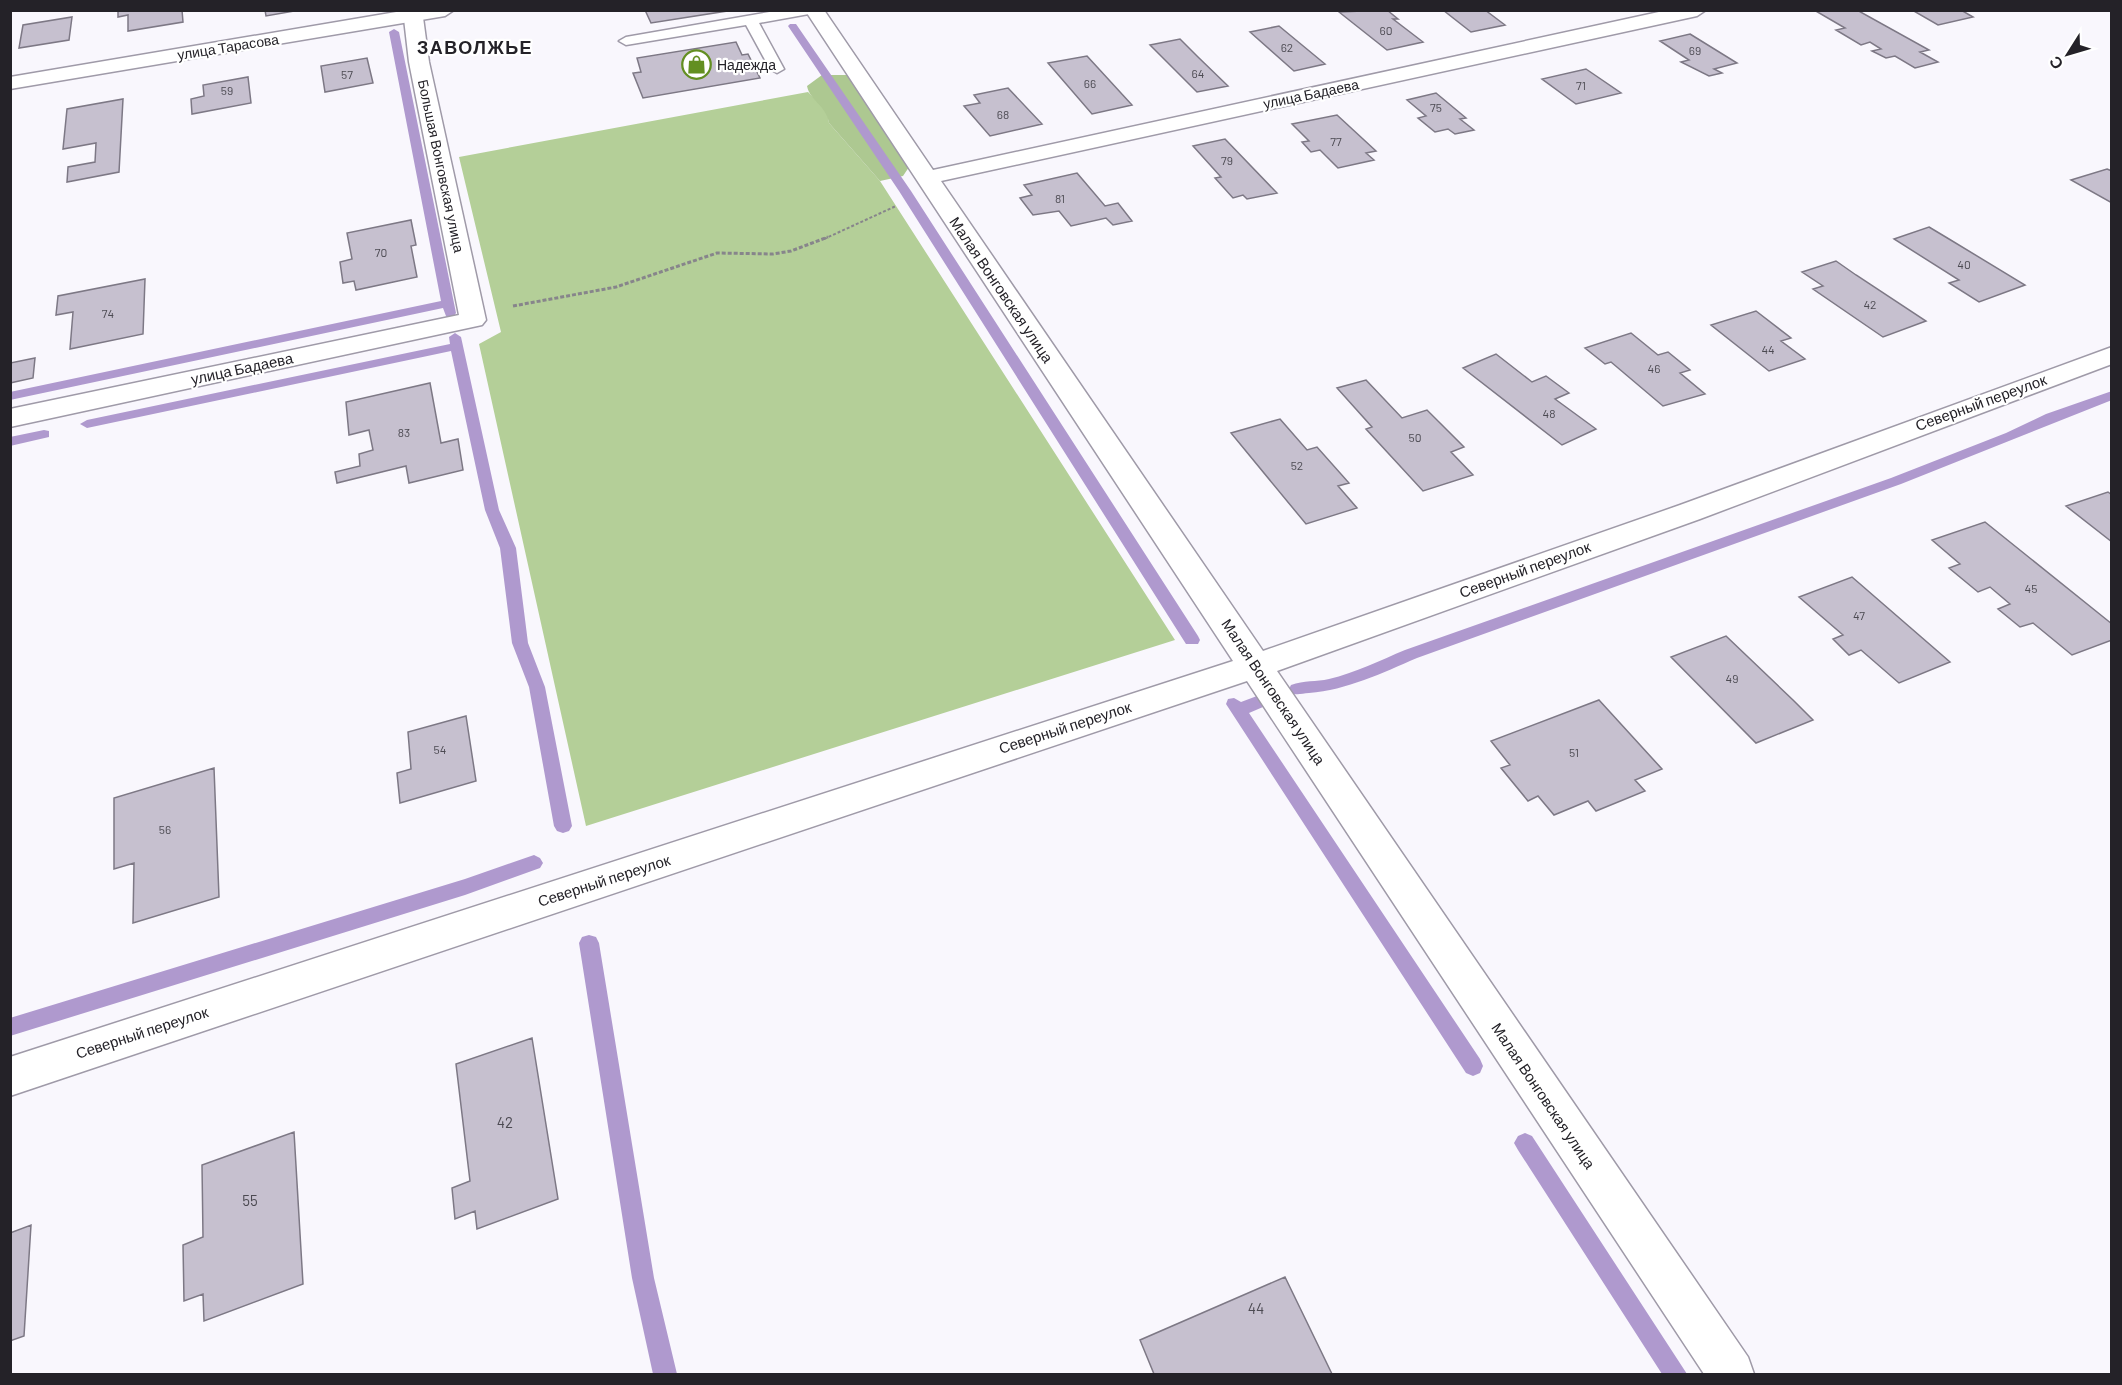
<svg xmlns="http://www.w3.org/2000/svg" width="2122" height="1385" font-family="Barlow,sans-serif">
<rect width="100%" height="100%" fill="#f9f7fd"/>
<!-- green -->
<path fill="#b4cf98" d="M808,92L827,111L829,123L880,181L1175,640L586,826L479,344L501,332L459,157Z"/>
<!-- forest -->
<path fill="#adc891" d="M822,75H849L909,167L903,176L880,181L829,123C826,105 810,101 807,86Z"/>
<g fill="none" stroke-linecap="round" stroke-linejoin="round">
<!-- stream -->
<path fill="#af99ce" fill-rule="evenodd" d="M790,24H796L911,191L1198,636L1200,640L1198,644H1186L899,191L788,26Z
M394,29L399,32L456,313L454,316H446L443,308L10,400V392L441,301L389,32Z
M455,333L461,337L499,510L516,548L528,643L545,687L572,826L569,831L563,833L557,831L554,826L529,687L512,643L500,548L485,510L451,351L87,428L80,424L87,420L450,344L449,337Z
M2112,391V400L1901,484L1417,658C1382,673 1347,690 1309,693C1302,693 1298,696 1291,693L1289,689L1291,685C1304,680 1316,682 1329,679C1355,673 1381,660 1405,650L1891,478L2006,433L2046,414Z
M44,430L49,431V437L10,446V437Z
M1257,696L1263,697L1265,702L1263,707L1249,713L1480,1059L1483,1066L1480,1073L1473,1076L1466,1073L1226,704L1228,699L1234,698L1241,702Z
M534,855L540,858L543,863L540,868L465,895L10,1036V1018L465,879Z
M589,935L596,937L599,943L654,1278L677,1374H653L632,1278L579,943L582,937Z
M1525,1133L1532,1136L1687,1374H1662L1518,1150L1514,1143L1518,1136Z"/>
</g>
<!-- building -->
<path fill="#c6c0cf" stroke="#7d7885" stroke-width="1.5" d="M118,10H182L183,22L128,31V15L118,17Z
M265,10H300L266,16Z
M645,10H727V11L651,23Z
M1387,10L1398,19H1393L1423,42L1387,50L1339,12Z
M1443,10H1485L1505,25L1471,32Z
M1814,10H1857L1929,50L1920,52L1938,62L1915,68L1895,56L1886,58L1872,51L1881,49L1870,42L1861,45L1836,30L1845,28Z
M1912,10H1961L1973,17L1938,25Z
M72,17L69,40L19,48L23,25Z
M1279,26L1325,64L1294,71L1250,32Z
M1690,34L1737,63L1714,69L1722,73L1709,76L1681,62L1689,60L1660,41Z
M1180,39L1198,57L1228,86L1197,92L1150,45Z
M736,42L742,55L748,54L760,78L643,98L633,73L641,72L637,58Z
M1087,56L1132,105L1092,114L1048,63Z
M367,58L373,83L325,92L321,66Z
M1586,69L1621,93L1576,104L1542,79Z
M248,77L251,103L192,114L191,99L204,96L203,85Z
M1008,88L1042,124L990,136L964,106L980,103L974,95Z
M1436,93L1466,118L1460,119L1474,130L1455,134L1448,129L1435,132L1418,118L1426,116L1407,100Z
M123,99L119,172L67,182L68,167L95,162L96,143L63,149L67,109Z
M1337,115L1376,151L1366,153L1374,160L1338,168L1320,150L1311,152L1302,142L1309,141L1292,124Z
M1225,139L1277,193L1247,199L1243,195L1233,198L1215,178L1221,177L1193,146Z
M2107,169L2112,171V203L2071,180Z
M1077,173L1105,206L1118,203L1132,221L1113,225L1106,218L1071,226L1059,211L1033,215L1020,198L1032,195L1024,185Z
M411,220L416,245L411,246L417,277L356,290L354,281L343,283L340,262L352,259L347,233Z
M1929,227L1949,239L2025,285L1979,302L1949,283L1959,280L1894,239Z
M1836,261L1856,275L1926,321L1883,337L1813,289L1823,286L1802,272Z
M145,279L143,334L70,349L73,312L56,315L58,296Z
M1756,311L1791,338L1781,341L1805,359L1769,371L1711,325Z
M1631,333L1658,355L1668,352L1690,370L1680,373L1705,394L1663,406L1611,362L1605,364L1585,348Z
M1496,354L1532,382L1546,376L1569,393L1555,399L1596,429L1562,445L1463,368Z
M35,358L33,378L10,383V363Z
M1366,380L1402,418L1427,410L1464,447L1451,452L1473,475L1423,491L1366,429L1372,427L1337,388Z
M430,383L441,443L458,439L463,470L409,483L406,466L337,483L335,472L360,466L359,454L373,450L369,430L349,435L346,402Z
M1280,419L1307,450L1317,447L1349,483L1338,486L1357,508L1306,524L1231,433Z
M2108,492L2112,495V542L2066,506Z
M1985,522L2112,624V640L2072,655L2033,623L2020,627L1998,609L2010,604L1990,587L1978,592L1949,568L1960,564L1932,540Z
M1852,577L1950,662L1899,683L1861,650L1849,655L1833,639L1843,635L1799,597Z
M1726,636L1793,700L1813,720L1756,743L1671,657Z
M1599,700L1662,769L1635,780L1645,791L1596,811L1588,801L1554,815L1538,796L1528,801L1501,768L1510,765L1491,741Z
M466,716L476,781L400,803L397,773L411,769L408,732Z
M214,768L219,897L133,923L134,863L114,869V798Z
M532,1038L558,1199L477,1229L475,1211L455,1219L452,1188L470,1181L456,1064Z
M294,1132L303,1284L204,1321L203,1294L184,1301L183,1245L203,1237L202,1165Z
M31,1225L24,1336L10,1341V1233Z
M1285,1277L1332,1374H1154L1140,1340Z"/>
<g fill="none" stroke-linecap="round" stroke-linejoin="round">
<defs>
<path id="lane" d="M781,10H816L809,14L759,23L784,69L777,73L770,69L746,25L626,45L619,41L626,37Z"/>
<path id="street" d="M403,10H422L429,62L486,320L482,325L10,427V409L459,315L409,62Z
M805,10H824L933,170L1668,10H1706L1697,16L941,181L1263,651L1680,505L2112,347V364L1700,519L1277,671L1748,1357L1754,1374H1704L1247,681L10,1096V1057L1233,661Z"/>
<path id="secondary" d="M408,10H454L445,16L10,89V77Z"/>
</defs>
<!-- lane casing -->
<use href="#lane" stroke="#9f9aa8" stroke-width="3"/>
<!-- street casing -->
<use href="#street" stroke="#9f9aa8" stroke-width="3"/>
<!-- secondary casing -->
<use href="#secondary" stroke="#9f9aa8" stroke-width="3"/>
<!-- path-far1 -->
<path stroke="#87858b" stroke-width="2" stroke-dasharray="3 2" stroke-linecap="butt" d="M824,239L896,206"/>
<!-- path -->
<path stroke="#87858b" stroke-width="3" stroke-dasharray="4 2" stroke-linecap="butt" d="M513,306L616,287L717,253L773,254L791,251L828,237"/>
<!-- lane -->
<use href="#lane" fill="#fff" fill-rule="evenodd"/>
<!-- street -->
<use href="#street" fill="#fff" fill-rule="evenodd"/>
<!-- secondary -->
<use href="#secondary" fill="#fff" fill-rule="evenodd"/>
</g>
<!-- icons -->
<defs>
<symbol id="shop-ring" viewBox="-11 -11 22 22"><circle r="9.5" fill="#fff" stroke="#638f21" stroke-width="1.5"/><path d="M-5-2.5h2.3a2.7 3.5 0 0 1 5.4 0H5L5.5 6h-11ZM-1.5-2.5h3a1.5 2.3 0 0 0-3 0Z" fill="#638f21"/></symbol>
</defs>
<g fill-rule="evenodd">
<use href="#shop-ring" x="680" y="48" width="33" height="33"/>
</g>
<g text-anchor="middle" stroke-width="4.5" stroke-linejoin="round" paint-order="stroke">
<!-- number labels -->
<g font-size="12" fill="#4c4a52">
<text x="1386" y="35">60</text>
<text x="1287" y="52">62</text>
<text x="1695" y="55">69</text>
<text x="1198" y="78">64</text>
<text x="347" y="79">57</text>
<text x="1090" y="88">66</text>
<text x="1581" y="90">71</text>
<text x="227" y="95">59</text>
<text x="1436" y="112">75</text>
<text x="1003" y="119">68</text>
<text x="1336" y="146">77</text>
<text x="1227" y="165">79</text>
<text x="1060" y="203">81</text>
<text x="381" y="257">70</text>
<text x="1964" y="269">40</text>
<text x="1870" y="309">42</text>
<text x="108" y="318">74</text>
<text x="1768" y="354">44</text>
<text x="1654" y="373">46</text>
<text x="1549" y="418">48</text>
<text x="404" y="437">83</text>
<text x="1415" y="442">50</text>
<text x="1297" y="470">52</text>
<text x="2031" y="593">45</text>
<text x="1859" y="620">47</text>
<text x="1732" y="683">49</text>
<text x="440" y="754">54</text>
<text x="1574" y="757">51</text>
<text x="165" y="834">56</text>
</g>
<!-- far-street labels -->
<g font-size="14" fill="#242228" stroke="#fff">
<text transform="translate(228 47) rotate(-9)" y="5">улица Тарасова</text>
<text transform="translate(1311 94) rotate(-12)" y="5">улица Бадаева</text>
<text transform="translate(441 166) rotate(78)" y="5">Большая Вонговская улица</text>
</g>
<!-- far-poi labels -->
<g font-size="14" fill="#242228" stroke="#fff" text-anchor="start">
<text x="717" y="70">Надежда</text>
</g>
<!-- street labels -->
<g font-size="15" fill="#242228" stroke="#fff">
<text transform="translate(1001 290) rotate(56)" y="5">Малая Вонговская улица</text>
<text transform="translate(242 369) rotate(-12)" y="5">улица Бадаева</text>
<text transform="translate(1981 403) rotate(-20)" y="5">Северный переулок</text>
<text transform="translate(1525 570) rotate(-20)" y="5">Северный переулок</text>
<text transform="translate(1273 692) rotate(56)" y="5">Малая Вонговская улица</text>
<text transform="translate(1065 728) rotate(-18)" y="5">Северный переулок</text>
<text transform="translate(604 881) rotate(-18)" y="5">Северный переулок</text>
<text transform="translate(142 1033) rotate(-18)" y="5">Северный переулок</text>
<text transform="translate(1543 1096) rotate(56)" y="5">Малая Вонговская улица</text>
</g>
<!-- near-number labels -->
<g font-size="15" fill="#4c4a52">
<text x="505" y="1128">42</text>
<text x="250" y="1206">55</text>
<text x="1256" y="1314">44</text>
</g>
<!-- far-district labels -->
<g font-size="18" font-weight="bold" letter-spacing="1.5" fill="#242228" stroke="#fff">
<text x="475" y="54">ЗАВОЛЖЬЕ</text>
</g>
</g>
<!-- border -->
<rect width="2122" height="1385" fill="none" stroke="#242228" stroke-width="24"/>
<!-- north arrow -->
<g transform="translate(2068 54) rotate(233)" stroke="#ffffff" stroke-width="4.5" paint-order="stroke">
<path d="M0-4.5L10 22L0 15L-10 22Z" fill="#242228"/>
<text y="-9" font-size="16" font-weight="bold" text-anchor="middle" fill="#242228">С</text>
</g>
</svg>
